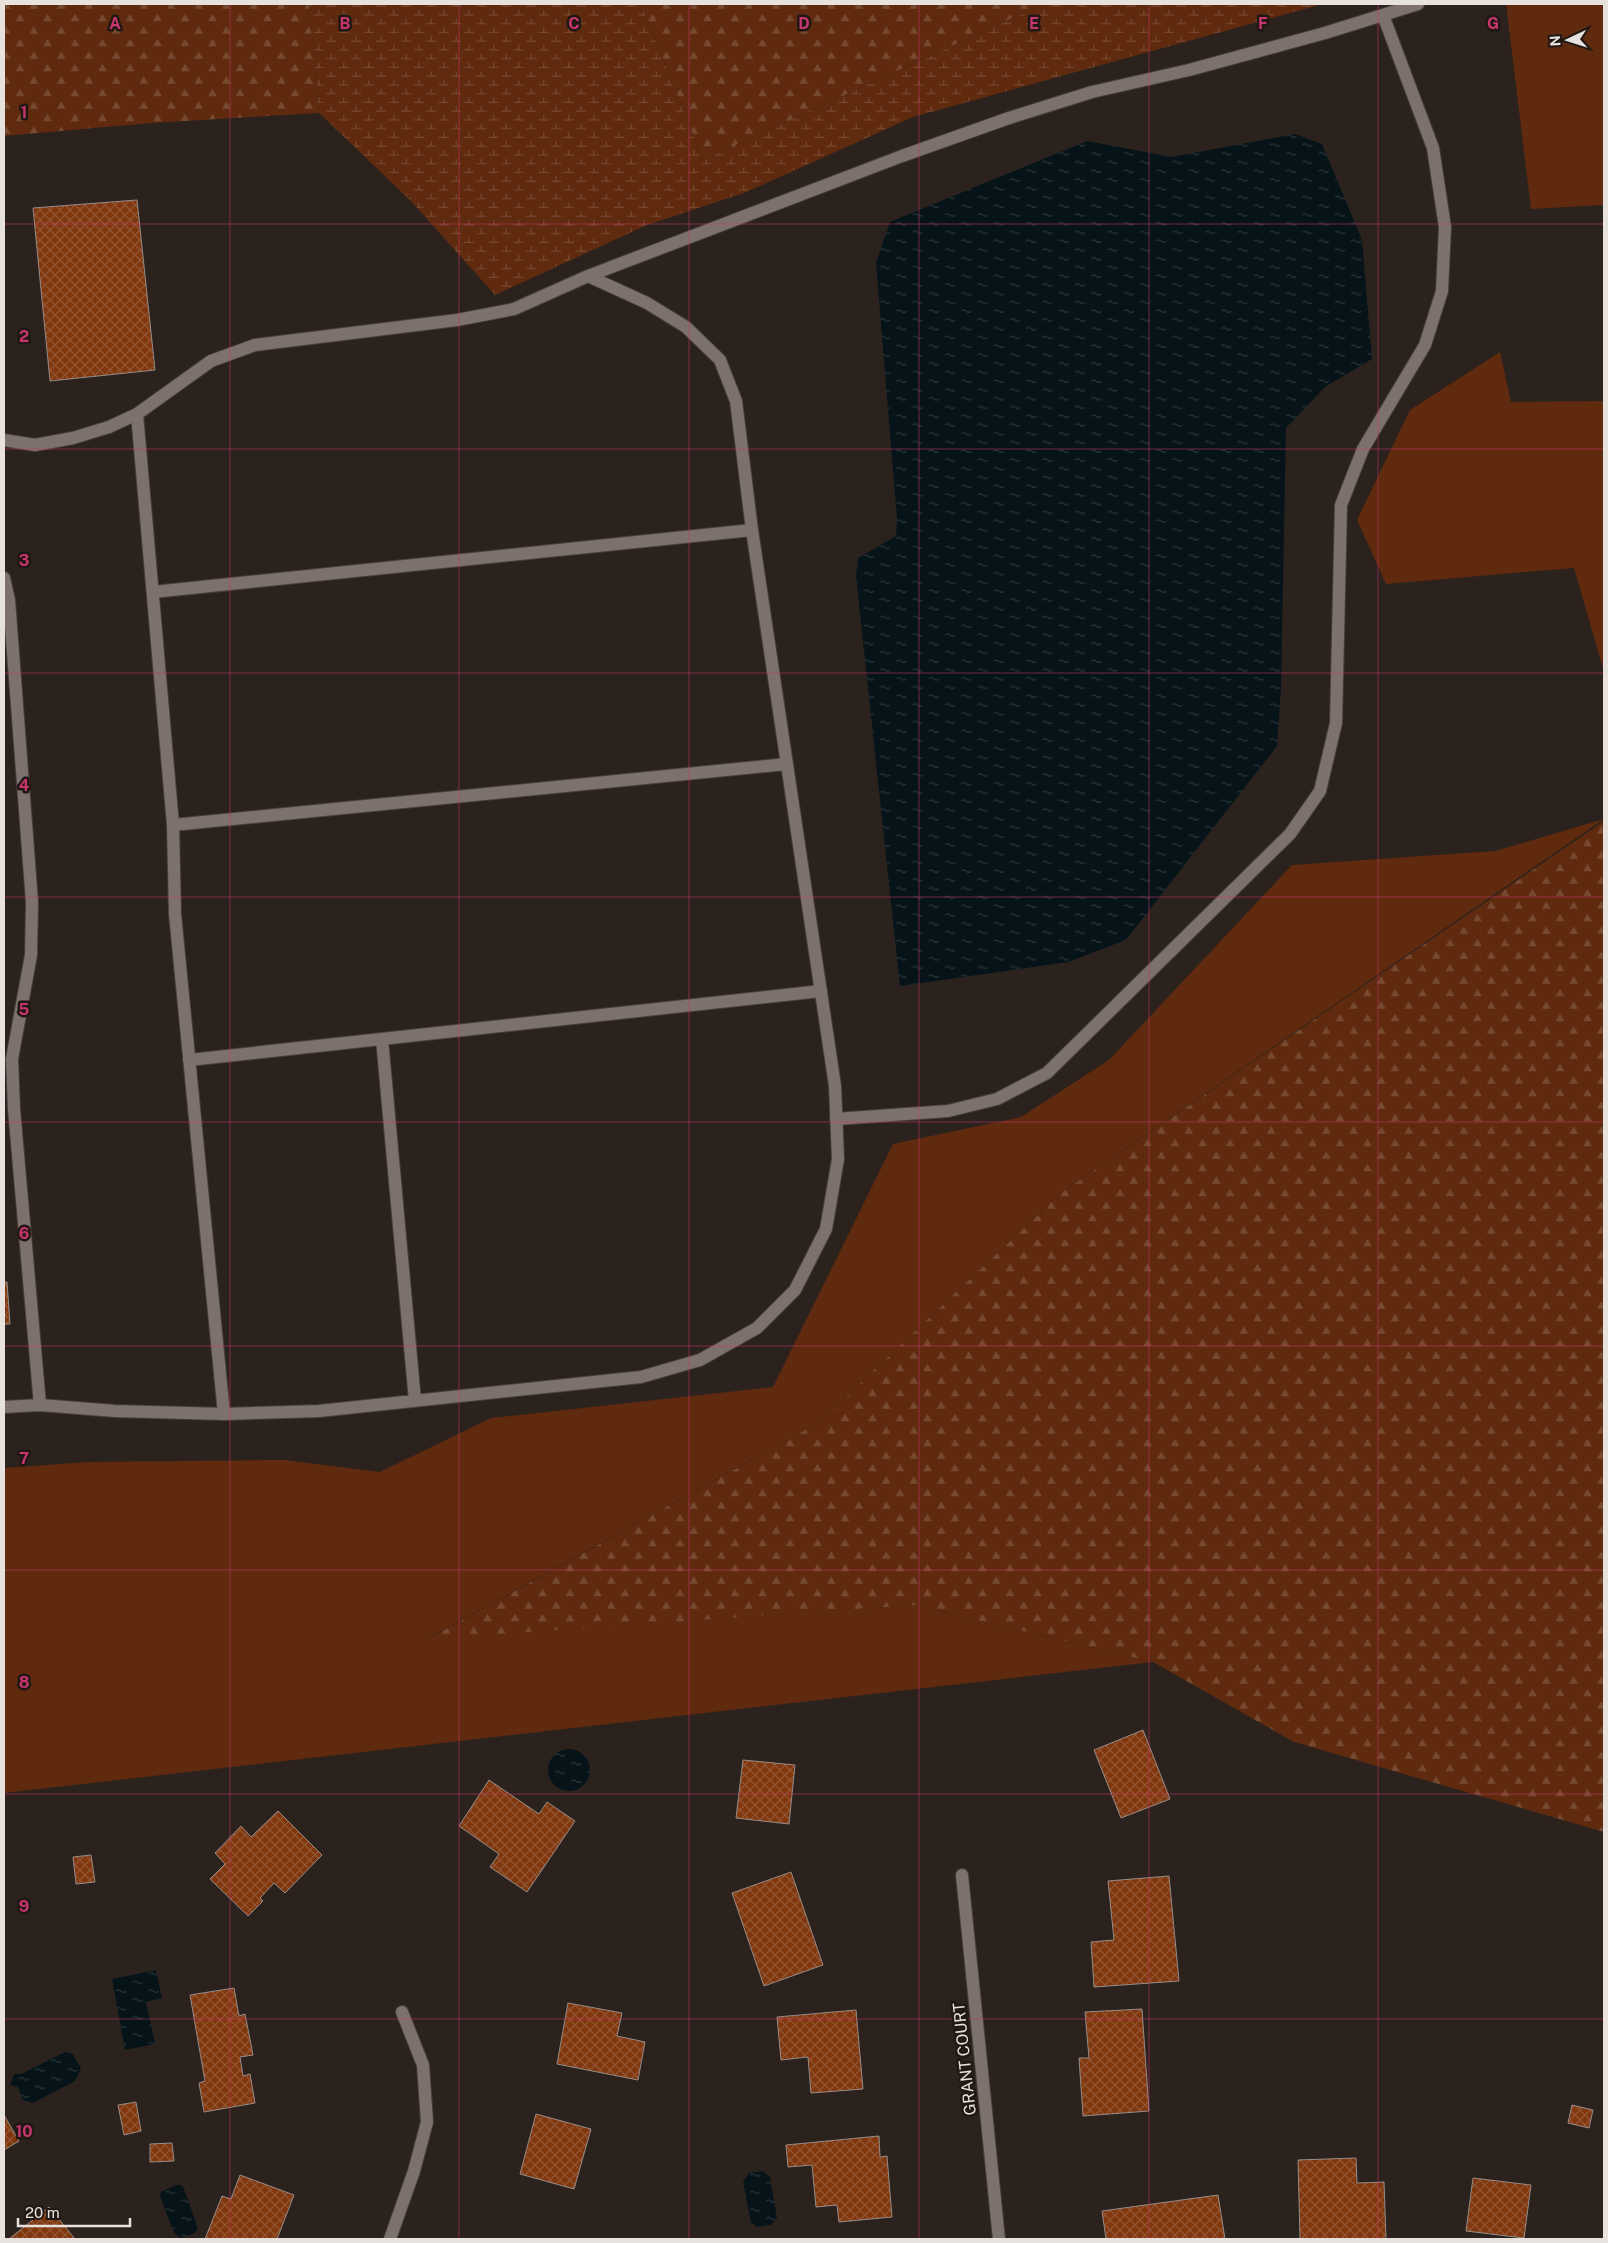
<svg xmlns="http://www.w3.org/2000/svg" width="1608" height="2243" font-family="'Public Sans',sans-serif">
<defs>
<pattern id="forest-firs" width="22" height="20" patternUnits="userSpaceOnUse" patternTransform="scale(1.25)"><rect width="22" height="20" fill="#5f2a0e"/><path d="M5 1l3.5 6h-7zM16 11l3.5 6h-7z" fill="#764931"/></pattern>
<pattern id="wetland-marsh" width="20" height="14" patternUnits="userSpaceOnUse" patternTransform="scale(1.25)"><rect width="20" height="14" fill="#5f2a0e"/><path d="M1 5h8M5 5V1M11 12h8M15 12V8" fill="none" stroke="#764931"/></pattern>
<pattern id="water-ripples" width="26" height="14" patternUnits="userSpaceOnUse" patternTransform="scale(1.25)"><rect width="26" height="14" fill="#061419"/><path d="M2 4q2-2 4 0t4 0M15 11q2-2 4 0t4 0" fill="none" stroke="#2a363a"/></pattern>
<pattern id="building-cross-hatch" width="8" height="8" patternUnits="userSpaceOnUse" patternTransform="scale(1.25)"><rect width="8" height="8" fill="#80370e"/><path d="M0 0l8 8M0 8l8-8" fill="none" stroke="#925431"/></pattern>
</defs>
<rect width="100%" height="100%" fill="#2b221e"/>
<!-- green -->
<path fill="#5f2a0e" d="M1506,4H1604V205L1531,209Z
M1500,352L1511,402L1604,401V672L1574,568L1386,584L1357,520L1410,410Z
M1604,819L1061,1193L818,1423L429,1638L915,1605L1153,1662L4,1793V1468L88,1462L284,1460L380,1472L491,1418L773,1387L893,1144L1021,1117L1109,1060L1292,865L1495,851Z"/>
<!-- forest -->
<path fill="url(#forest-firs)" d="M4,4H309L319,113L151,123L4,136Z
M641,4H1043L703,160Z
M1604,821V1832L1294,1742L1153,1662L915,1605L428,1639L818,1423L1061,1193Z"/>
<!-- wetland -->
<path fill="url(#wetland-marsh)" d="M309,4H641L703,160L1043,4H1323L913,117L744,193L647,225L495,295L411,201L319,113Z"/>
<!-- water -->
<path fill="url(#water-ripples)" d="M1295,134L1322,144L1362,240L1372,359L1325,387L1286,428L1281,688L1277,746L1126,940L1068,962L900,986L856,576L858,558L896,536L897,519L876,263L890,222L1087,141L1172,157Z
M548 1770a21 21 0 1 1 42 0a21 21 0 1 1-42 0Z
M156,1970L162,1998L146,2002L155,2044L125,2050L112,1979Z
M65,2052L73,2054L81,2069L75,2081L33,2103L23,2100L18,2087L10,2085L14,2074H21Z
M762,2171L770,2177L777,2218L771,2225L757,2227L751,2222L743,2182L749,2173Z
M176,2185H181L184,2189L198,2228L195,2233L181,2238L174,2233L160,2196L161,2192Z"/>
<!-- building -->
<path fill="url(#building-cross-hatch)" stroke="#978c87" d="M137,200L155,370L50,381L33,208Z
M4,1282H7L10,1324H4Z
M1143,1730L1170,1799L1121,1818L1094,1750Z
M743,1760L795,1765L789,1824L736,1818Z
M489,1780L539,1814L547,1802L575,1821L527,1892L490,1867L499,1854L459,1826Z
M278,1811L322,1855L285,1893L274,1883L260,1898L263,1901L248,1916L210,1879L225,1864L215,1853L241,1826L251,1837Z
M91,1855L95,1882L76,1884L73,1857Z
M791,1872L823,1965L764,1986L732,1893Z
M1169,1876L1179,1981L1094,1987L1091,1942L1114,1940L1108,1881Z
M234,1988L239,2016L245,2014L253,2055L240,2057L243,2076L250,2074L255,2103L204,2112L199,2083L205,2081L190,1995Z
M568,2003L622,2013L617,2036L645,2042L638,2080L557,2064Z
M1142,2009L1149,2111L1083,2116L1079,2058H1089L1085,2012Z
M856,2010L863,2089L811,2093L808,2057L781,2060L777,2017Z
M136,2102L141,2131L124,2135L118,2105Z
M1572,2105L1593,2110L1589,2128L1568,2123Z
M536,2114L591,2129L574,2189L520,2174Z
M4,2115L19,2141L4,2150Z
M879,2136L880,2157L887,2156L892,2217L839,2222L837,2205L816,2207L812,2165L788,2167L786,2145Z
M172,2143L174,2161L150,2162V2144Z
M1356,2158L1357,2183L1384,2182L1386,2239H1300L1298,2160Z
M240,2175L294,2195L277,2239H205L222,2196L231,2199Z
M1473,2178L1531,2185L1524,2238L1466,2231Z
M1218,2195L1225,2239H1106L1102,2211Z
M49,2207L75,2239H9Z"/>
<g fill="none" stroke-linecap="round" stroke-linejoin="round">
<defs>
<path id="lane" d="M137,414L173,825L175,914L224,1414
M4,440L35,445L73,438L109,427L137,414L211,361L255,345L457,320L514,309L588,276L902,156L1009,118L1092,92L1189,70L1325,33L1418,4
M4,578L9,600L32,902L31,955L12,1059L14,1109L40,1405
M153,592L752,530
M173,825L787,764
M382,1039L415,1401
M189,1060L821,991
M836,1119L948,1111L997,1099L1047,1073L1290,834L1320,791L1336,723L1341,505L1363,449L1425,345L1442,291L1445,227L1433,148L1383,15
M4,1407L40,1405L115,1411L224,1414L319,1411L641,1377L700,1360L757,1328L795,1290L826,1229L838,1159L835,1086L752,530L736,401L720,360L686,327L647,303L588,276"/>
<path id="street" d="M962,1875L999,2239
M390,2239L414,2171L427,2122L423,2065L402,2012"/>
</defs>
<!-- lane casing -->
<use href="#lane" stroke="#463f3c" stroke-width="14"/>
<!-- street casing -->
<use href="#street" stroke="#463f3c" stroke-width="14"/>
<!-- lane -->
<use href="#lane" stroke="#7c716c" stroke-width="12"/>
<!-- street -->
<use href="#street" stroke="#7c716c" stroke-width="12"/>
</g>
<!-- grid -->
<path fill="none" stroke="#c8366f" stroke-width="1" stroke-opacity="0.55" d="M230,4V2239M459,4V2239M689,4V2239M919,4V2239M1149,4V2239M1378,4V2239M4,224H1604M4,449H1604M4,673H1604M4,897H1604M4,1122H1604M4,1346H1604M4,1570H1604M4,1794H1604M4,2019H1604"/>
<g text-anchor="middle" stroke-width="5" stroke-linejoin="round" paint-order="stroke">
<!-- street labels -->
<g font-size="16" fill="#e8e2df" stroke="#211814">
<text transform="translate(964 2059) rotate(-96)" y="6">GRANT COURT</text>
</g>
</g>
<g font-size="16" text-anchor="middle" font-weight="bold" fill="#c8366f" stroke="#211814" stroke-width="5" stroke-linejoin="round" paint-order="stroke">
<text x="115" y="29">A</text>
<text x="345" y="29">B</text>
<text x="574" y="29">C</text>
<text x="804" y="29">D</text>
<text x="1034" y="29">E</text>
<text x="1263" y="29">F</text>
<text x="1493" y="29">G</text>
<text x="24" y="118">1</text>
<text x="24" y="342">2</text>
<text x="24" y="566">3</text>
<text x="24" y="791">4</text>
<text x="24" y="1015">5</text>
<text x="24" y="1239">6</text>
<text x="24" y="1464">7</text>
<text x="24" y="1688">8</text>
<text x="24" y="1912">9</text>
<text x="24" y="2137">10</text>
</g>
<!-- border -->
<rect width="1608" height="2243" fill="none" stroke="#e8e2df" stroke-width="10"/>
<!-- north arrow -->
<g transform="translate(1568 40) rotate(266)" stroke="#211814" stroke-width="4" paint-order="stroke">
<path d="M0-4L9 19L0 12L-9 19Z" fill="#e8e2df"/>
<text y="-8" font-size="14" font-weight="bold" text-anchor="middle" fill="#e8e2df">N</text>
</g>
<!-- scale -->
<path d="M18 2218v8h112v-8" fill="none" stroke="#e8e2df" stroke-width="2.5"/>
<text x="25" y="2218" font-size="15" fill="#e8e2df" stroke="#211814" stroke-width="4" paint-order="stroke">20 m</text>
</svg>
